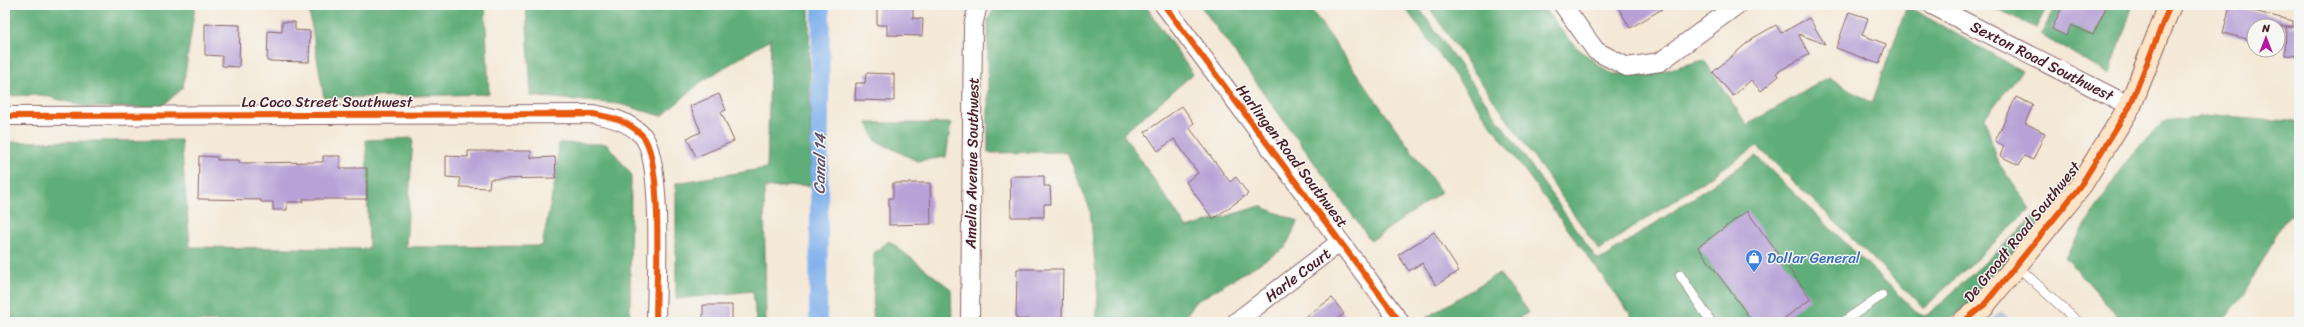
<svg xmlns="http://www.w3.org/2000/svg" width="2304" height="327" font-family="Sriracha,sans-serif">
<rect width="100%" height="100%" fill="#f6f6f2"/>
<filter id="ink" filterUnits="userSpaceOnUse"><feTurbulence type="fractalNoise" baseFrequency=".025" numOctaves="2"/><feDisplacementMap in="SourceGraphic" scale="8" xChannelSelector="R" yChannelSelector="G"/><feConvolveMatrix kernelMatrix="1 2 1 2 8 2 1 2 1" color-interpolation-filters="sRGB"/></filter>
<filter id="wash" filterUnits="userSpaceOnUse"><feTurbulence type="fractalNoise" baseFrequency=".012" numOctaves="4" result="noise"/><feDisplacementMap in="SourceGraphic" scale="16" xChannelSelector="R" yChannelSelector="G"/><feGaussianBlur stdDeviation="0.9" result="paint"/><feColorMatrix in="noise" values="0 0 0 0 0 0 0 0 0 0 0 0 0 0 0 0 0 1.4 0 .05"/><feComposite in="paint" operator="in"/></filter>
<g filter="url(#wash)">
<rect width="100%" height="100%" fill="#f4e8d6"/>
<!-- industrial -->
<path fill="#bac4de" d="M2001,312L2012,322H1989Z"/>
<!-- forest -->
<path fill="#5ead78" stroke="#546652" d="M5,5H198L195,6L183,88L160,108L88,107L41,95L5,96Z
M308,5H485L489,94L324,98Z
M526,5H809L811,185L764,188L766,322H756L753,291L676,299V183L767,168L771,39L701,82L662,116L619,104L531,96Z
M996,5H1145L1193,74L1123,134L1187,228L1260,206L1298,221L1285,248L1194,303L1183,322H1096L1098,296L1090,209L1067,152L988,153V20Z
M1200,5H1308L1441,192L1371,241Z
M1403,5H1417L1597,259L1603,258L1756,156L1919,314L1924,316L1929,314L2035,216L2041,220L1978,297L1948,322H1636Z
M1427,5H1541L1576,47L1611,74L1655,73L1704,60L1747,125L1829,77L1872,103L1907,6L2022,71L1985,117L1996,159L2030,209L1924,308L1757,146L1599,250Z
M1990,5H2048L2036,28Z
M2057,5H2133L2109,75L2041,34Z
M2215,115L2299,122V212L2285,219L2243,297L2221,322H2122L2065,257L2125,163L2163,121Z
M867,123H951L946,157L917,161L876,141Z
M413,138L406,247L542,246L556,176L559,143L607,144L631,174L630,320L5,322V212L11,142L181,140L190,247L369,249L366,140Z
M889,241L951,289L952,322H873L874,253Z
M1499,273L1529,312L1513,322H1429L1426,318Z"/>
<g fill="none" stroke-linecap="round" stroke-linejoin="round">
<!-- canal -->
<path stroke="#81b1ec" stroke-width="18" d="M818,322L821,5"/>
</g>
<g id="blocks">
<!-- building -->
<path fill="#b7a1d6" d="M877,5H913V18L923,19L922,36L887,35V25H877Z
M1617,5H1669L1630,28Z
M2063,5H2107L2093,35L2071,25L2066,36L2052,29Z
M2230,5L2293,21V26H2254V41L2223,33Z
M1849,12L1868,18L1862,35L1886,44L1879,64L1836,48Z
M1809,18L1825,44L1798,34L1809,54L1776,73L1779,76L1761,91L1751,80L1733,96L1713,72L1753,38L1776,25L1781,33Z
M282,22H295V30L310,31L309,62L267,61L268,31L282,32Z
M205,24L240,25L239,67L222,66V56L205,55Z
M2286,27H2299V56L2285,55Z
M866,73L894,74V101L855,100L856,83H865Z
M719,94L726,110L721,112L734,141L696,157L687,138L701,132L690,106Z
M2016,97L2033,105L2025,123L2045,133L2033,160L2024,156L2019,165L2000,156L2004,146L1995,141Z
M1182,106L1194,123L1189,127L1215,162L1230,182L1236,177L1248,194L1213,219L1186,182L1198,173L1174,139L1158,151L1145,132Z
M468,151H531V158L555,157L556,178L490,179L489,188L460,187V178L446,177V156L468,157Z
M199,156L217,157V160H239V163L323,162V156H340V168H367V199H303V202H287V210H273V202H261V200L198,199Z
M1010,176H1044V186H1050L1051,204H1044V217H1011Z
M893,183H930L931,224L889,225V198H893Z
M1747,211L1811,299L1779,322H1753L1698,247Z
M1434,232L1459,271L1436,285L1422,263L1409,271L1398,255Z
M1017,269H1063L1062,320L1016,319Z
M1332,298L1344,314L1332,322H1298Z
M703,305H732V322H703Z"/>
</g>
</g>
<g filter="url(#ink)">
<use href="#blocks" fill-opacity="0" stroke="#866567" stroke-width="1"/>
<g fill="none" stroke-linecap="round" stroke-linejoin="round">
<defs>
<path id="lane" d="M2016,265L2078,322
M1680,275L1711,322
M1843,322L1882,295"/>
<path id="street" d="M1164,5L1400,322
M1563,5L1596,51L1627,67L1660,62L1737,5
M1932,5L2130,106
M5,116L593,114C613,118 626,120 642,135C664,158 656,286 656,322
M970,322L973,26L978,5
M1236,322L1340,242"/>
<path id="secondary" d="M1963,322L1984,305L2079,188L2130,106L2170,5"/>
</defs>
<!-- lane casing -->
<use href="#lane" stroke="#866567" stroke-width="10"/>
<!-- street casing -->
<use href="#street" stroke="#866567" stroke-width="20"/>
<!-- secondary casing -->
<use href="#secondary" stroke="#866567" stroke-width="24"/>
<!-- lane -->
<use href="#lane" stroke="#fff" stroke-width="9"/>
<!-- street -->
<use href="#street" stroke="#fff" stroke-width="18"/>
<!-- secondary -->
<use href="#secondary" stroke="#ffe4c6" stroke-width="22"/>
<defs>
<path id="cycleway" d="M1164,5L1400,322
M5,116L593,114C613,118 626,120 642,135C664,158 656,286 656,322
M1963,322L1984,305L2079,188L2130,106L2170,5"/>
</defs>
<!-- cycleway casing -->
<use href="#cycleway" stroke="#f6f6f2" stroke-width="8"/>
<!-- cycleway -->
<use href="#cycleway" stroke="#e8590c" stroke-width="6"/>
</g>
</g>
<!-- icons -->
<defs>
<symbol id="shop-pin" viewBox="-11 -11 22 30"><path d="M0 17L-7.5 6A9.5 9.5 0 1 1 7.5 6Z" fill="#3f7fe0" stroke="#f6f6f2"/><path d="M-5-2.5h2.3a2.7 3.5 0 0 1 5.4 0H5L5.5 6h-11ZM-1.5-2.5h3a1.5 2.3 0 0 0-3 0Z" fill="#fff"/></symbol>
</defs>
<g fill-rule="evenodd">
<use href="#shop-pin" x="1744" y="248" width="20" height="27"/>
</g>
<g text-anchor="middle" stroke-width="3" stroke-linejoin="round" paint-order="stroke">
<!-- street labels -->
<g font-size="15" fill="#4a1f2b" stroke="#f6f6f2">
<text transform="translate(2042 61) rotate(27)" y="5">Sexton Road Southwest</text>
<text x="327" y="107">La Coco Street Southwest</text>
<text transform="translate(1292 156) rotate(53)" y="5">Harlingen Road Southwest</text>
<text transform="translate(972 163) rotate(-89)" y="5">Amelia Avenue Southwest</text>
<text transform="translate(2022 232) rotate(-51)" y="5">De Groodt Road Southwest</text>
<text transform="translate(1298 275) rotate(-37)" y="5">Harle Court</text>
</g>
<!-- shop labels -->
<g font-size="15" fill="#366cbe" stroke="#f6f6f2" text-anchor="start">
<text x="1767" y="263">Dollar General</text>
</g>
<!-- water labels -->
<g font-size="16" font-style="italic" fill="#5d526f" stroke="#f6f6f2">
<text transform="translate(819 164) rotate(-89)" y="6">Canal 14</text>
</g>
</g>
<!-- margin -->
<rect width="2304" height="327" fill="none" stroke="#f6f6f2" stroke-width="20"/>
<!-- north arrow -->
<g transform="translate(2266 38)"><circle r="19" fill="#f6f6f2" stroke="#b1a0a2"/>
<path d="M0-3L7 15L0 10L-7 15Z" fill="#b5179e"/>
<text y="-6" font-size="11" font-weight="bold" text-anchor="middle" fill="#4a1f2b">N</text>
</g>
</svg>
